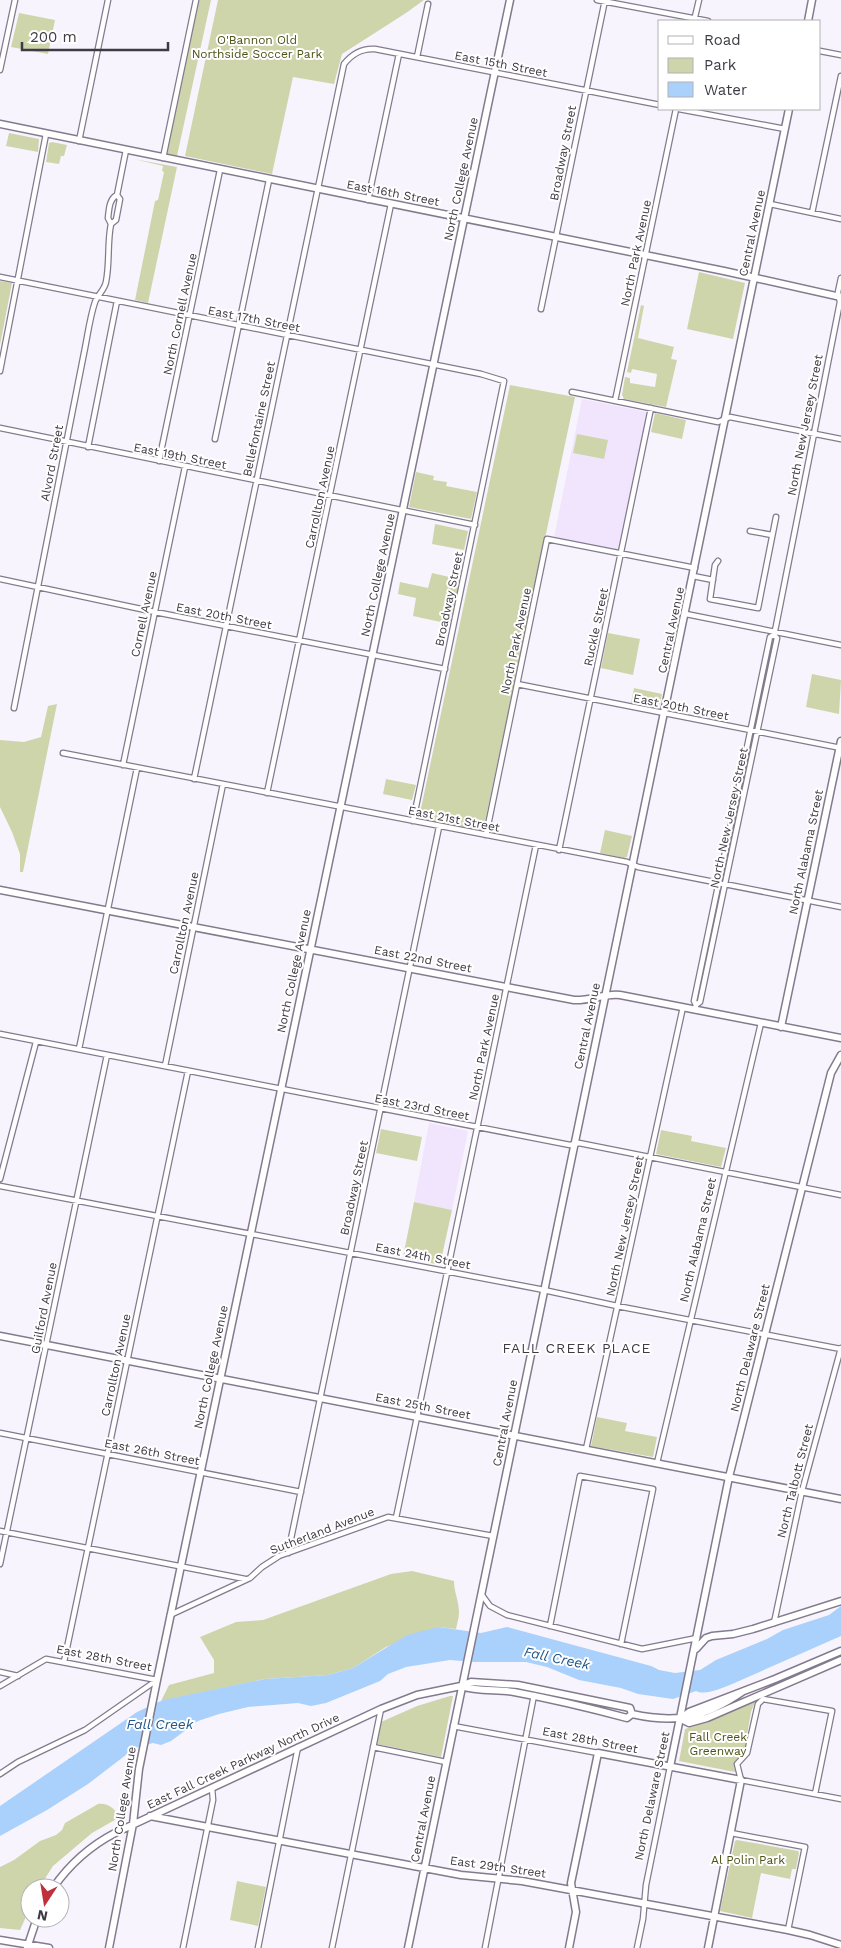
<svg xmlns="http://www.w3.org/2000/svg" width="841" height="1948" font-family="'Work Sans',sans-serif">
<rect width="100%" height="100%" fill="#f8f4fd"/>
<!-- built -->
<path fill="#f1e5fd" d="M582,399L647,412L620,550L554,537Z
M429,1123L468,1131L452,1210L414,1202Z"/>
<!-- green -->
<path fill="#cfd5ab" d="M198,0H211L177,156L167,154Z
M218,0H424L406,13L342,54L334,84L293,77L272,174L185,156Z
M19,13L55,20L48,54L11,47Z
M9,133L39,139L38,152L6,146Z
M52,142L67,145L64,156H61L59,164L46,162L49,143Z
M134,159L177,167L148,303L135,300L155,201L158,200L164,172L162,171L163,166Z
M699,272L745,283L733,339L687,329Z
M0,281L12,283L0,345Z
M641,305L644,306L638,338L674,347L671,359L677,360L666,407L624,399L622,395L625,377L630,378V383L655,387L657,374L632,369L631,373L627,372Z
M510,385L575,397L483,831L419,818Z
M655,413L686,420L682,439L651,432Z
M577,434L608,440L604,459L573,453Z
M416,472L434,476L433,480L447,482L446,486L477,492L471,519L409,507Z
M435,524L468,531L464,550L432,544Z
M432,573L458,579L459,583L450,624L413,616L416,598L398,594L400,582L428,588Z
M608,633L640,639L633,675L601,668Z
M812,674L841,680L839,714L806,707Z
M634,688L662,694L659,708L631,703Z
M57,704L23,872H20V854L12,832L0,807V740L24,742L41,737L48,706Z
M386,779L416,785L412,800L383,794Z
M605,830L632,836L627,857L624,858L600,853Z
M381,1129L422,1137L417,1161L376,1153Z
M661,1130L692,1136L691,1141L726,1148L721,1167L656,1154Z
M414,1202L452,1210L440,1265L403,1257Z
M597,1417L627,1423L625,1431L657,1437L653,1457L591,1446Z
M412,1571L454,1581C454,1592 459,1601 459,1612C459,1618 457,1624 456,1629L439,1627L386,1647L353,1668L328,1675L265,1679L161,1701L169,1685L214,1673V1660L200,1637L236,1622L263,1620L391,1574Z
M450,1696H453L441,1757L377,1744L381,1722L417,1706Z
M756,1699L751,1712L744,1752L734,1763L735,1772L679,1761L685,1729L708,1721Z
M98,1804C109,1803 113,1808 120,1817L92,1833L53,1866L39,1888H30V1908L20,1930L0,1928V1867L14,1860L40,1841L56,1835L62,1830L65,1823Z
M737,1840L798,1851L799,1853L796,1869H792L790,1879L761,1873L752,1918L720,1911L735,1841Z
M237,1881L266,1887L258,1926L230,1920Z"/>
<!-- water -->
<path fill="#a9d1fb" d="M841,1606V1636L730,1685C721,1688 705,1696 696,1691L673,1699L638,1694L621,1688L579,1680L547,1667L526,1662H474L450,1660L406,1667L388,1674L380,1681L326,1703L311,1706L298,1703L248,1707L219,1714L198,1721L171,1741L161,1745L153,1743L135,1748L88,1784L47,1810L0,1836V1806L137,1712L163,1700L265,1679L328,1675L353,1668L407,1635L439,1627L481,1633L507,1627L651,1666L659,1670L675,1673L700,1670L716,1660L767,1639L783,1630L829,1615Z"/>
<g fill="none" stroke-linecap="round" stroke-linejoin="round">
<defs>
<path id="street" d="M597,0L708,21
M694,21L699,0
M820,51L841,55
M417,57L428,4
M0,70L15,0
M679,109L785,129
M79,141L108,0
M163,158L196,0
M368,200L399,54
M770,204L841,219
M812,213L841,76
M111,224L108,218C109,210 109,199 117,195
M0,277L481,374L504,381L413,821
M541,309L605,0
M0,371L46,134
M572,392L718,422L730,417L841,439
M615,401L676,109
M0,428L475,525
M215,439L269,180
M88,447L117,301
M159,461L220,170
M750,531L772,535
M718,561L715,565L710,599L758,608L776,517
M693,576L713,580
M0,579L155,612L445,669
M686,614L841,645
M517,684L841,748
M14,708L85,348C88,333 90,317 95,302C98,294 104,291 106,282C110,262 107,243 111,224L116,220L120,199L117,195L126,150
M63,753L627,862L638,867L841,907
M123,765L185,467
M194,779L344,64C352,54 361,48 375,49L660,105
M267,793L391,204
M486,835L547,539L695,568
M559,850L651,408
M696,1005L700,1002L777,638L774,635
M695,1010L696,1005L694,1001L770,637L774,635L776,626L840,302L838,292L841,278
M0,1034L570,1145L579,1143L841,1195
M79,1049L137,768
M165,1066L223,784
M0,1179L36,1042
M0,1186L539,1289L617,1306L841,1349
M0,1433L301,1492
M586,1449L683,1007
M657,1463L761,1023
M396,1518L536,845
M0,1531L245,1579
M288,1553L439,827
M0,1564L107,1055
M482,1595L490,1606L507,1615L642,1649L697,1638
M170,1615L250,1578L262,1567L279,1556L388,1517L493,1536
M774,1623L802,1491L841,1348
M550,1626L580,1476L653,1489L621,1644
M64,1662L188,1071
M0,1672L18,1676
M0,1686L46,1659L157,1680
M453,1726L598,1753
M373,1747L446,1762
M0,1774L18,1762L85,1730L157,1680
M815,1794L832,1711L763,1699L758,1704L747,1753L737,1764L741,1780L841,1799
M731,1833L805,1847L788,1930
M183,1948L213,1800L212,1788
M258,1948L298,1747
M332,1948L381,1709
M485,1948L534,1695
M637,1948L643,1919L646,1885L670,1767"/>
<path id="secondary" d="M808,21L812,0
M0,124L724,271L841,297
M0,890L574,1000C590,1001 605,993 620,995L841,1038
M781,1027L841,741
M0,1336L841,1499
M696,1649L706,1638L712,1636L733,1634L753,1629L841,1601
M461,1686C478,1692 497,1689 514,1692C552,1699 590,1708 627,1718L632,1714C677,1724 704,1718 742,1692
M680,1719L689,1712L775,1679L841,1651
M681,1719L689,1723L707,1718L841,1660
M670,1767L729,1477L831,1073L841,1055
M150,1816L461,1875L522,1881L788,1930L810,1935L841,1945
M53,1888C69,1865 90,1846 115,1833L381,1709L417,1695L461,1686L471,1682L518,1685L630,1708L632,1714
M0,1940L49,1948
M27,1948L37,1918
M109,1948L133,1824L139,1769L157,1680L510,0
M408,1948L789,109
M569,1948L576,1912L571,1883L598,1753L741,1780L708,1948"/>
</defs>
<!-- street casing -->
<use href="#street" stroke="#847a8e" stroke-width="7"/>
<!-- secondary casing -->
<use href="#secondary" stroke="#847a8e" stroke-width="9"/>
<!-- street -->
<use href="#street" stroke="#fff" stroke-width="4.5"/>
<!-- secondary -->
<use href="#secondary" stroke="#fff" stroke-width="6"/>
</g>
<g text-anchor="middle" stroke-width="4" stroke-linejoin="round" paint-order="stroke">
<!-- park labels -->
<g font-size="12" fill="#4d5215" stroke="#fff">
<text x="257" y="44">O'Bannon Old<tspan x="257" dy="14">Northside Soccer Park</tspan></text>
<text x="718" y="1741">Fall Creek<tspan x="718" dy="14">Greenway</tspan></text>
<text x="748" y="1864">Al Polin Park</text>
</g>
<!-- street labels -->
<g font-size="12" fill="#3f3b44" stroke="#fff">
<text transform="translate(501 64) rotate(11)" y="4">East 15th Street</text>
<text transform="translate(563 153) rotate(-79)" y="4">Broadway Street</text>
<text transform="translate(461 179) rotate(-78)" y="4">North College Avenue</text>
<text transform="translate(393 193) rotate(11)" y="4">East 16th Street</text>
<text transform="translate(752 233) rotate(-78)" y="4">Central Avenue</text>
<text transform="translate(636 253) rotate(-78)" y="4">North Park Avenue</text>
<text transform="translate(180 314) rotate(-78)" y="4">North Cornell Avenue</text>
<text transform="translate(254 319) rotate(11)" y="4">East 17th Street</text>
<text transform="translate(259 419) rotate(-78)" y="4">Bellefontaine Street</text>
<text transform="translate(805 425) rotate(-79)" y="4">North New Jersey Street</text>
<text transform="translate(180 456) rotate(11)" y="4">East 19th Street</text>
<text transform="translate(52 463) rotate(-79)" y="4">Alvord Street</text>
<text transform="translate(320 497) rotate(-78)" y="4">Carrollton Avenue</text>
<text transform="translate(378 575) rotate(-78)" y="4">North College Avenue</text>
<text transform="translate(449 599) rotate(-78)" y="4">Broadway Street</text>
<text transform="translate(144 614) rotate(-78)" y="4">Cornell Avenue</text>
<text transform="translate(224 616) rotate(11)" y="4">East 20th Street</text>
<text transform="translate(596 627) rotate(-78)" y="4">Ruckle Street</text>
<text transform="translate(671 630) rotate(-78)" y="4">Central Avenue</text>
<text transform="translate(516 641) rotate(-78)" y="4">North Park Avenue</text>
<text transform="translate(681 707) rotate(11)" y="4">East 20th Street</text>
<text transform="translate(729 818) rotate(-78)" y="4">North New Jersey Street</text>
<text transform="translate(454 819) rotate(11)" y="4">East 21st Street</text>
<text transform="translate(806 852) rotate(-78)" y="4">North Alabama Street</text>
<text transform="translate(184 923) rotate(-78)" y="4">Carrollton Avenue</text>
<text transform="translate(423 959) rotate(11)" y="4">East 22nd Street</text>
<text transform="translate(294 971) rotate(-78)" y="4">North College Avenue</text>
<text transform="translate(587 1026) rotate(-78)" y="4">Central Avenue</text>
<text transform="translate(484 1047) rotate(-78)" y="4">North Park Avenue</text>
<text transform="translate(422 1107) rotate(11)" y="4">East 23rd Street</text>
<text transform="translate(354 1188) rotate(-78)" y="4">Broadway Street</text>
<text transform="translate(625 1226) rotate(-78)" y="4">North New Jersey Street</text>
<text transform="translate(698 1240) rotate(-77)" y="4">North Alabama Street</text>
<text transform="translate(423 1256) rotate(11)" y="4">East 24th Street</text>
<text transform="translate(44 1308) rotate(-79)" y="4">Guilford Avenue</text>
<text transform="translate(750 1348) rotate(-76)" y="4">North Delaware Street</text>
<text transform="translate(116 1365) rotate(-78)" y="4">Carrollton Avenue</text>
<text transform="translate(211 1367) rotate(-78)" y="4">North College Avenue</text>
<text transform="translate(423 1406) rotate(11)" y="4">East 25th Street</text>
<text transform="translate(505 1423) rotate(-79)" y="4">Central Avenue</text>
<text transform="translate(152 1452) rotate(11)" y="4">East 26th Street</text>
<text transform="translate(795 1481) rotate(-76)" y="4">North Talbott Street</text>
<text transform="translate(322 1531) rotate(-21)" y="4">Sutherland Avenue</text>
<text transform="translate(104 1658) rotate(11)" y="4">East 28th Street</text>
<text transform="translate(590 1740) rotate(11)" y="4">East 28th Street</text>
<text transform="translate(243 1761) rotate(-25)" y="4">East Fall Creek Parkway North Drive</text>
<text transform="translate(652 1796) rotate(-78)" y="4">North Delaware Street</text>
<text transform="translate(122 1809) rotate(-81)" y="4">North College Avenue</text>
<text transform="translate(423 1819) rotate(-79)" y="4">Central Avenue</text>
<text transform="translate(498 1867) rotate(8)" y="4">East 29th Street</text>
</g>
<!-- neighbourhood labels -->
<g font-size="14" letter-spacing="1" fill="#3f3b44" stroke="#fff">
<text x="577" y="1353">FALL CREEK PLACE</text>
</g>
<!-- water labels -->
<g font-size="14" font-style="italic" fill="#1f578a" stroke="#fff">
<text transform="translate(557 1658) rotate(12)" y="5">Fall Creek</text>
<text x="160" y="1729">Fall Creek</text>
</g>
</g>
<!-- legend -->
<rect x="658" y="20" width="162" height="90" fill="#ffffff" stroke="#b2b1b4"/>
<rect x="668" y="36" width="25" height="8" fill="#ffffff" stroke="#b2b1b4"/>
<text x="704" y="45" font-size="15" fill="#3f3b44">Road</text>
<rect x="668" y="58" width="25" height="15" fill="#cfd5ab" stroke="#b2b1b4"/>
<text x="704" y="70" font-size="15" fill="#3f3b44">Park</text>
<rect x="668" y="82" width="25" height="15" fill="#a9d1fb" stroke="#b2b1b4"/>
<text x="704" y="95" font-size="15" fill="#3f3b44">Water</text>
<!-- north arrow -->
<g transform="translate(45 1903) rotate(192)"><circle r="24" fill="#ffffff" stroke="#b2b1b4"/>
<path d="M0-4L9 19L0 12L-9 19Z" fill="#c0303a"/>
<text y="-8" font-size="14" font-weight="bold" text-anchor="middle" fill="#3f3b44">N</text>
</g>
<!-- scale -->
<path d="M22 42v8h146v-8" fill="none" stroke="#3f3b44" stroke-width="2.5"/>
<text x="30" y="42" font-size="15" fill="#3f3b44" stroke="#ffffff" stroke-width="4" paint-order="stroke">200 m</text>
</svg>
